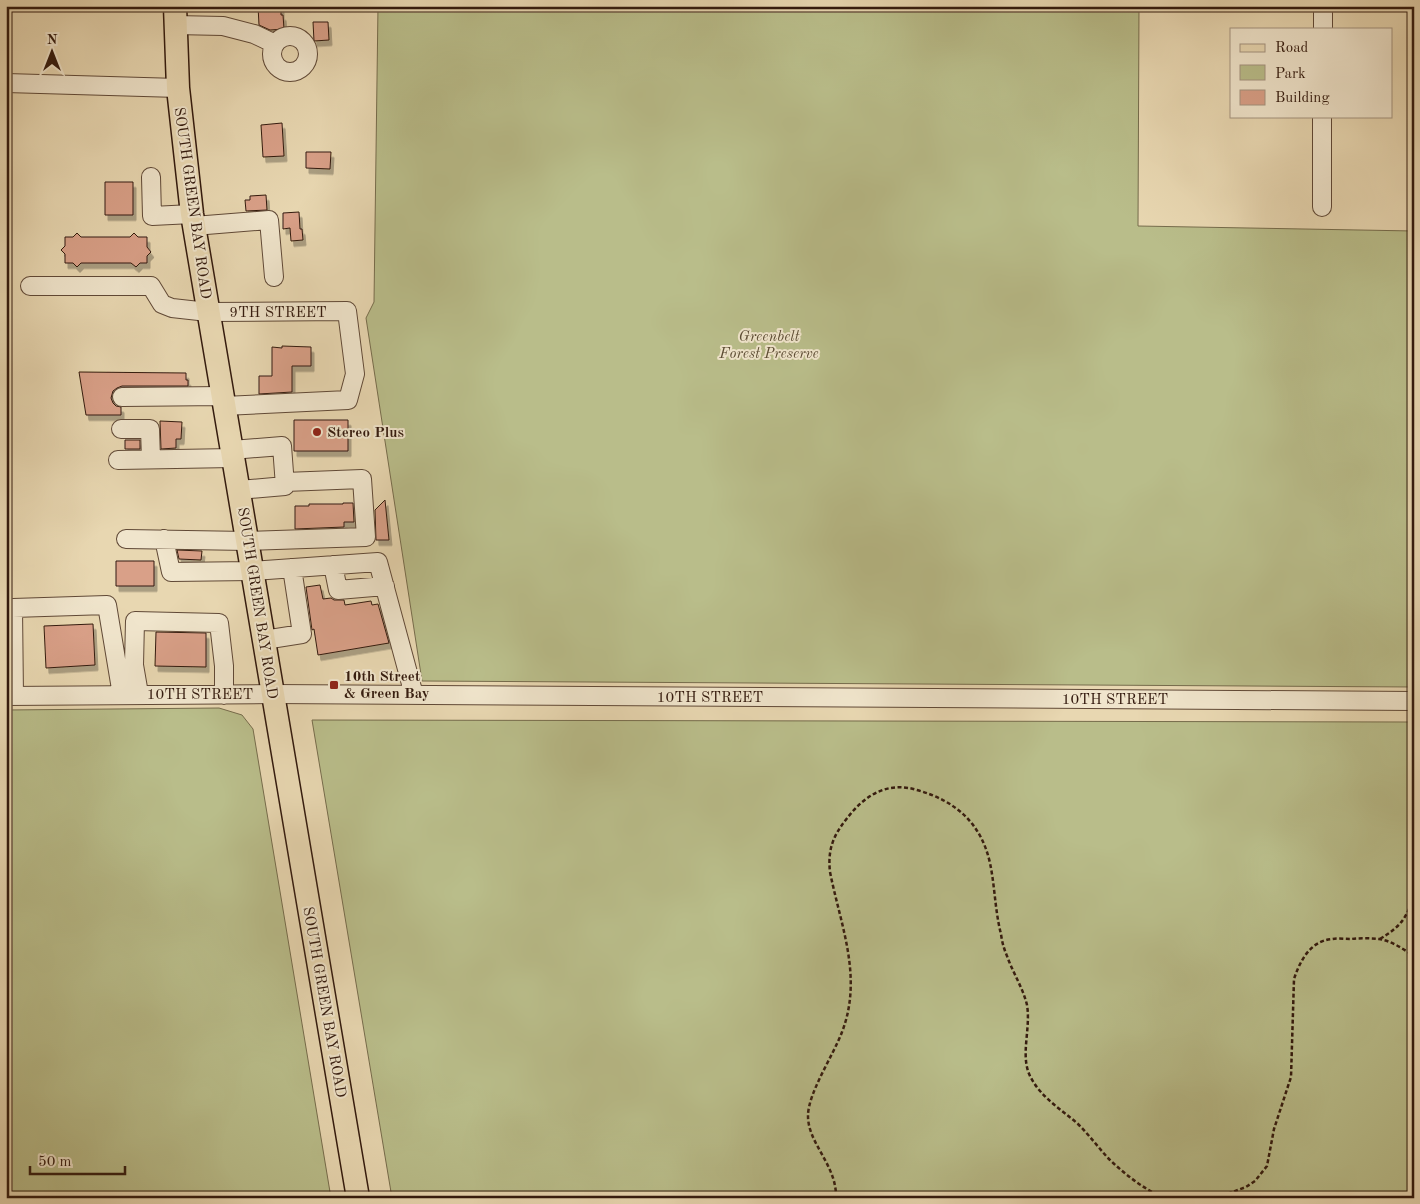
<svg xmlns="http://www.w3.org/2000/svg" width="1420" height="1204" font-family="'Old Standard TT',serif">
<defs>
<filter id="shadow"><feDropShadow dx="3" dy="5.5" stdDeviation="0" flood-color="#0004"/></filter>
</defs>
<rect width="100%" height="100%" fill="#e8d7b1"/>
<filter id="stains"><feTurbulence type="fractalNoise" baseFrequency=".004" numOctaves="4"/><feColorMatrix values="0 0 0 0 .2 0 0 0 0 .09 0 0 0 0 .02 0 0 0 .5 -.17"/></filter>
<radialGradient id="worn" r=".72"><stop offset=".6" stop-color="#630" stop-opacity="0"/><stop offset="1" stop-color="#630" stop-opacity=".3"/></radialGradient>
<!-- green -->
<path fill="#b9bd8a" stroke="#766c4c" d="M378,6H1139L1138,226L1414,231L1413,687L422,681L366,318L374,302Z
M219,708L242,715L253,729L331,1198H6V710Z
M312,720L1414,722V1198H392Z"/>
<!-- building -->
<path fill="#d9a088" stroke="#331a0e" filter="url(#shadow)" d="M258,6H281V15H283L284,29L270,30L259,25Z
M313,22H328L329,40L314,41Z
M282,123L284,156L263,157L261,125Z
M306,152H331L330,169L306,168Z
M105,182H133V215H105Z
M266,195L267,210L246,211L245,200H250V196Z
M299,212L300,229H302L303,240L291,241L290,228L283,229V213Z
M77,233L81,237H130L134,233L138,237H147V247L151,252L147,256V263H140L136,267L131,263H81L77,267L73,263H65V254L61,250L65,246V237H73Z
M282,346L311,347V366H292V392L259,394V376H272V347L282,348Z
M79,372L186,373V380H188V386H122L117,388L113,391L111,398L113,403L116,406L121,407V415H86Z
M294,420H348V451H294Z
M160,421L182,422L181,439H176V448L161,449Z
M125,440H140V449H125Z
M385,500L389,540H376L375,510Z
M343,503H353L354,522H344V527L295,529V506H309V504H343Z
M177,550L202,551L201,560L179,559Z
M116,561H154V586H116Z
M320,585L323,599L331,598L334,600H344L345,605L371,601L372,605L378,604L389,643L318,655L314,629L312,630L306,587Z
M93,624L95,665L46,668L44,626Z
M156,632L206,633V667L155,666Z"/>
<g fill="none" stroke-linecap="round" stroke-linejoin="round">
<defs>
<path id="minor" d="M175,25L223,26L254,34L275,44
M1323,29V6
M272 54a18 18 0 1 1 36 0a18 18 0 1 1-36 0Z
M6,83L178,88
M151,177L152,216L192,214
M1322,207V116
M194,226L269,220L274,277
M30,286H151L162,304L172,308L208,312L347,311L355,374L348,400L224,406
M122,397L223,396
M121,429H150L151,459
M232,450L282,446L285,486L239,490
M118,460L233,458
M126,539L247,541L366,537L362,479L285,482
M164,539L171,572L252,571L378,562L414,695
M333,565L338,590L385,586
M264,640L302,634L292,568
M139,694L134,665L135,621L219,623L224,666V695
M6,696L273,694L1414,701
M14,696L13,608L107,605L122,695"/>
<path id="major" d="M175,6L178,88L192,214L358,1198"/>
</defs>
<!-- minor casing -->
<use href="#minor" stroke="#604937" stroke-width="20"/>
<!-- major casing -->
<use href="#major" stroke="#331a0e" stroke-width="25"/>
<!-- path -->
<path stroke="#331a0e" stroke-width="2.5" stroke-dasharray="4 2.5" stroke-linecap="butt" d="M1380,939C1401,926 1405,920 1414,897
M836,1198C837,1165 808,1144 808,1116C808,1093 833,1056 842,1032C863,977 841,927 830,872C827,845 836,831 853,811C870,792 891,782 917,790C956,801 981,823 990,863C995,887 995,911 1001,934C1002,942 1004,949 1007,956C1013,973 1023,988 1027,1005C1031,1029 1020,1055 1030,1076C1041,1098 1061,1109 1078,1124C1089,1135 1098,1147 1108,1158C1124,1174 1143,1188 1163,1198
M1209,1198L1227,1194L1246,1187L1255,1181L1267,1166L1274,1129L1291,1077L1294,979C1300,961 1310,941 1332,939C1338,938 1345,939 1351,939C1360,938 1370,938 1379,939C1392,941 1403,949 1414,956"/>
<!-- minor -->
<use href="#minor" stroke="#f0e5cc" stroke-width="18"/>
<!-- major -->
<use href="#major" stroke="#e8d7b1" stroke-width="22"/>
</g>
<!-- markers -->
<g fill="#8f2418" stroke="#f0e5cc" stroke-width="2">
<circle cx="317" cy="432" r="5"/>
<rect x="329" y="680" width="10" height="10" rx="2.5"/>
</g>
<g text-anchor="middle" stroke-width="4" stroke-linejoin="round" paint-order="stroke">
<!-- street labels -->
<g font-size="15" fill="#331a0e" stroke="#f0e5cc">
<text transform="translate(193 203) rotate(82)" y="5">SOUTH GREEN BAY ROAD</text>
<text x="278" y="317">9TH STREET</text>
<text transform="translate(258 603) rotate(81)" y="5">SOUTH GREEN BAY ROAD</text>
<text x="200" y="699">10TH STREET</text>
<text x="710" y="702">10TH STREET</text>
<text x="1115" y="704">10TH STREET</text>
<text transform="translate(325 1002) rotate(80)" y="5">SOUTH GREEN BAY ROAD</text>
</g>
<!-- park labels -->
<g font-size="15" font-style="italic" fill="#5b4b33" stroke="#f0e5cc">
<text x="769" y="341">Greenbelt<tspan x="769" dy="17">Forest Preserve</tspan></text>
</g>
<!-- poi labels -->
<g font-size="15" font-weight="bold" fill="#331a0e" stroke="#f0e5cc" text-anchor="start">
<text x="327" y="437">Stereo Plus</text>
<text x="344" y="681">10th Street<tspan x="344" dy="17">&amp; Green Bay</tspan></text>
</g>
</g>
<!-- margin -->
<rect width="1420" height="1204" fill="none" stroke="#e8d7b1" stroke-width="25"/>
<rect x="8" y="8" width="1405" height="1189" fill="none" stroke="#331a0e" stroke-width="2.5"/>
<rect x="12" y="12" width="1395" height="1179" fill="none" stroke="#331a0e"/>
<!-- legend -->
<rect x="1230" y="28" width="162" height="90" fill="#f0e5cc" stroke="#a49480"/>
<rect x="1240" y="44" width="25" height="8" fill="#e8d7b1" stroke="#a49480"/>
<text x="1275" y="52" font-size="15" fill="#331a0e">Road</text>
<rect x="1240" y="65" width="25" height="15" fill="#b9bd8a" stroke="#a49480"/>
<text x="1275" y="78" font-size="15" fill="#331a0e">Park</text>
<rect x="1240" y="90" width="25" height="15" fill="#d9a088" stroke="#a49480"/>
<text x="1275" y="102" font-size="15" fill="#331a0e">Building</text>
<!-- north arrow -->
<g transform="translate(52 52)" stroke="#f0e5cc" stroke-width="4" paint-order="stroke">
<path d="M0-4L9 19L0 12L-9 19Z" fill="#331a0e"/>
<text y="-8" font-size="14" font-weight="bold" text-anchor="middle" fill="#331a0e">N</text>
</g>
<!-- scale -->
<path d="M30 1166v8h95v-8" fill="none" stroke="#331a0e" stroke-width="2.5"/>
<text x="38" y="1166" font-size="15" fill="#331a0e" stroke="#f0e5cc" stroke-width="4" paint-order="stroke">50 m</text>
<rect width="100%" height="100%" filter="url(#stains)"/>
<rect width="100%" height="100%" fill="url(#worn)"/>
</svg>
